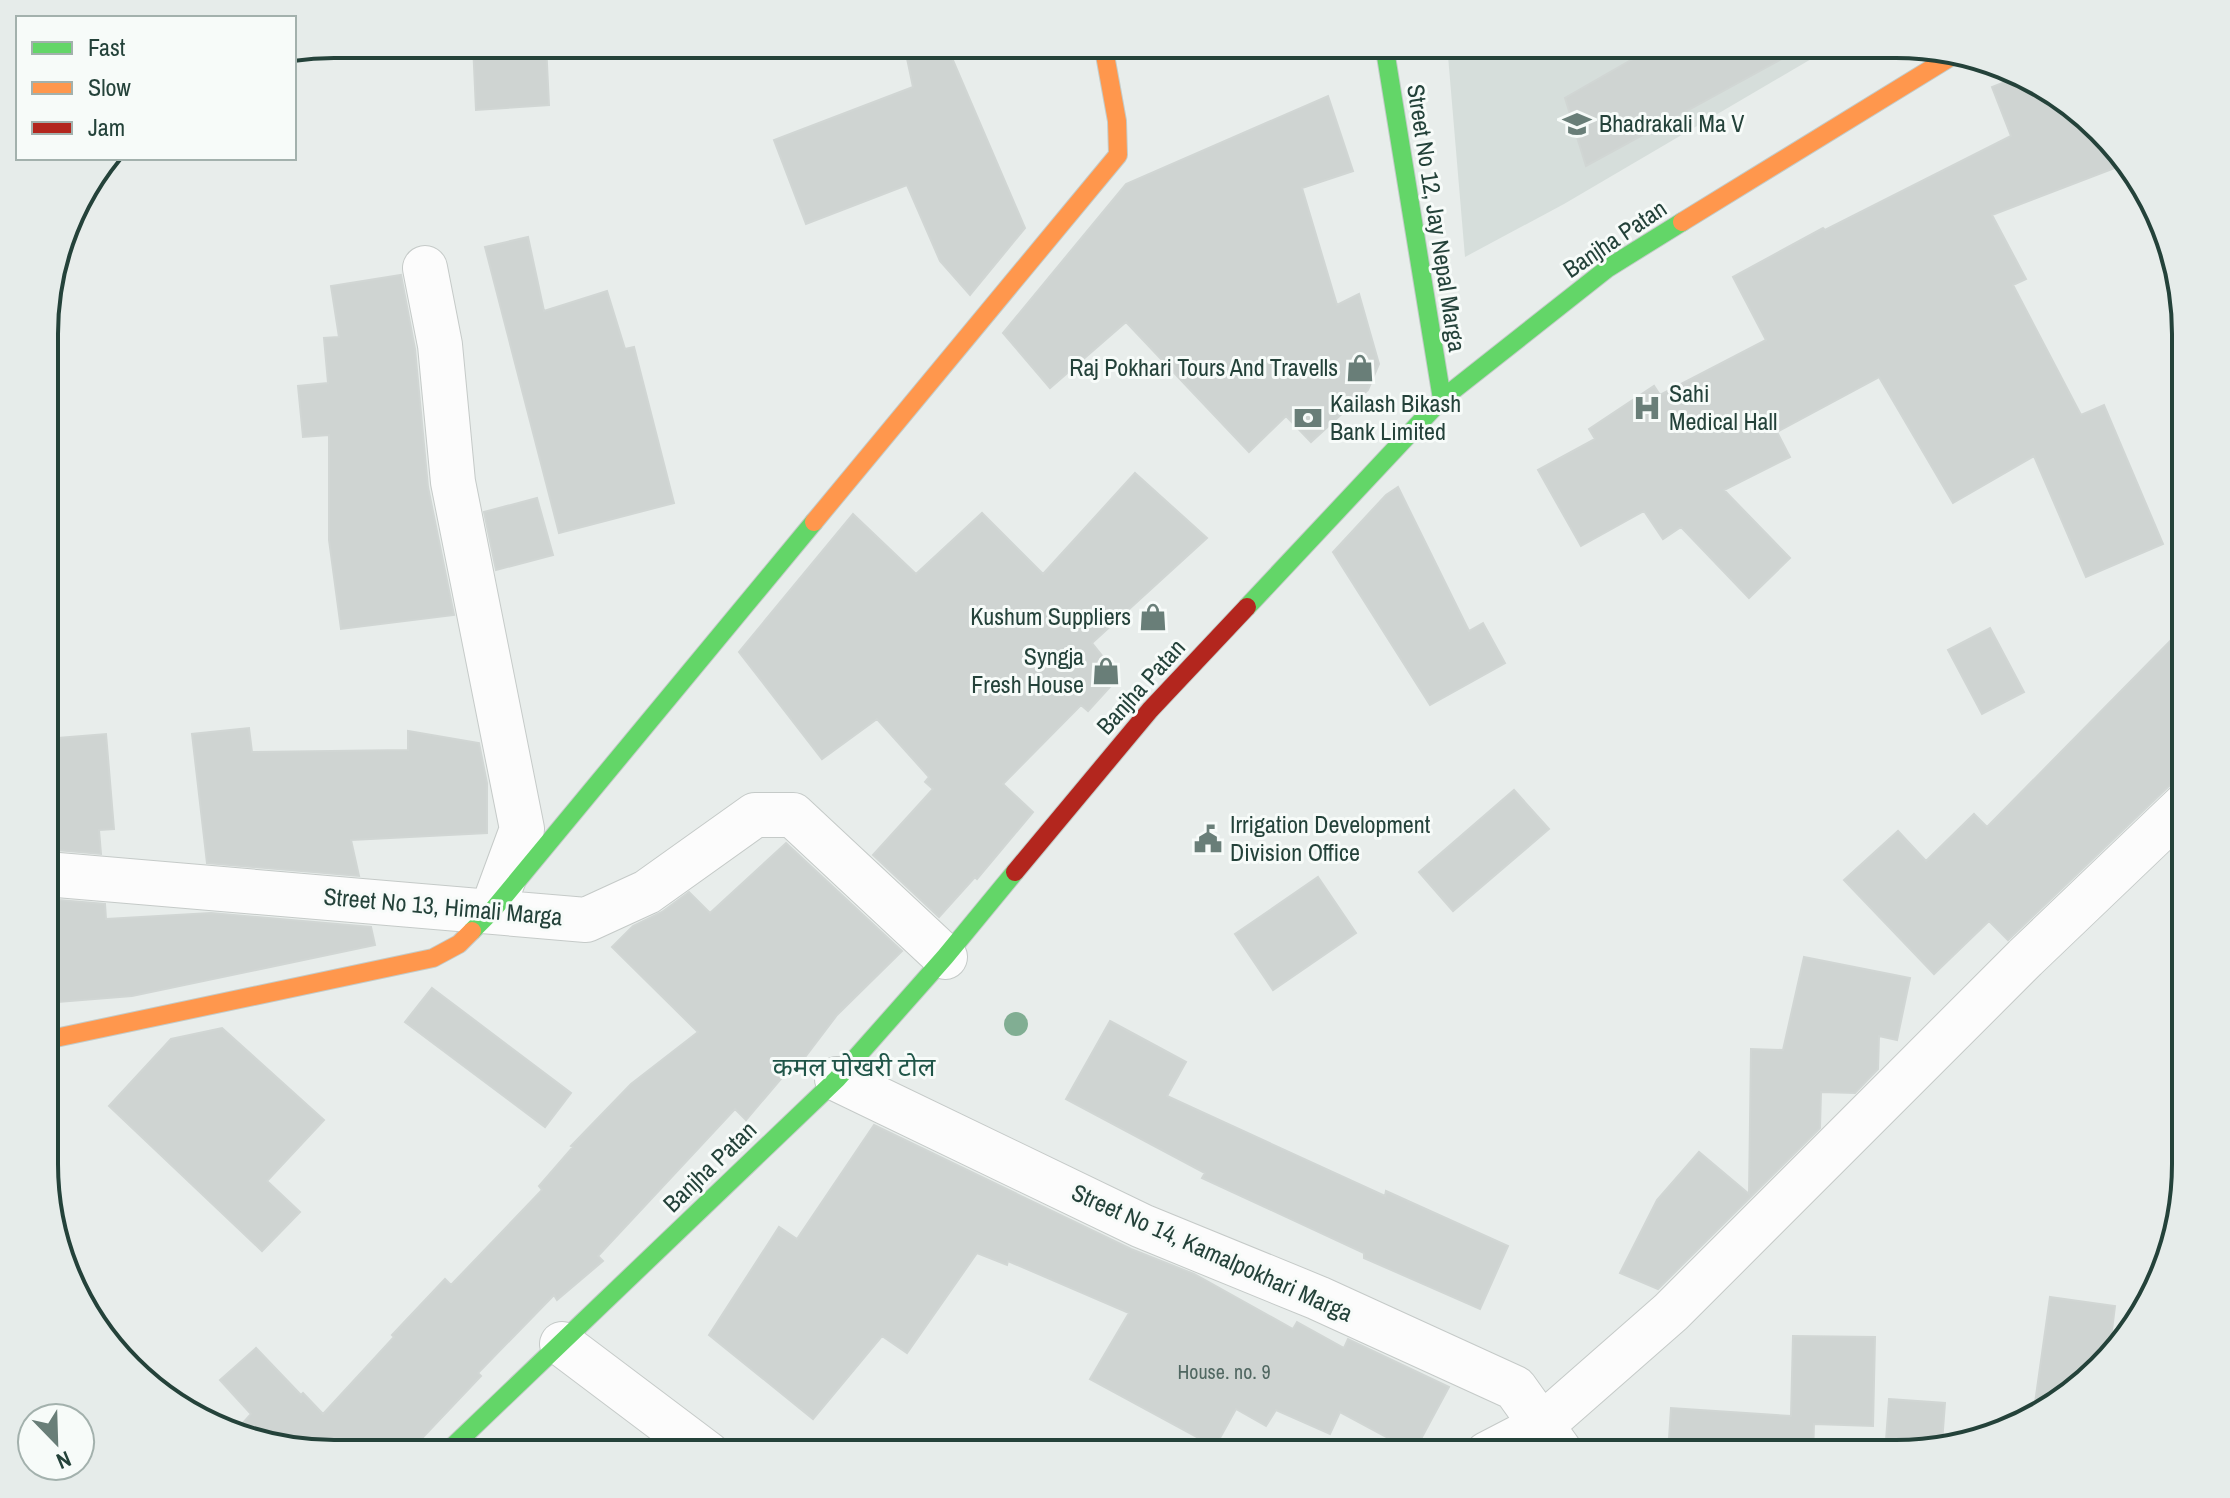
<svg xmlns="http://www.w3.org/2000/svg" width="2230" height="1498" font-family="'Archivo Narrow','Noto Sans Devanagari',sans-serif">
<rect width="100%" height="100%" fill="#e8edeb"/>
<!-- built -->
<path fill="#d6dedb" d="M1447,44L1835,45L1564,204L1465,257Z"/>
<!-- building -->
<path fill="#cfd4d2" stroke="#d1d6d4" stroke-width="2" d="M473,44H546L549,105L476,110Z
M904,44H946L1025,228L970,295L940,261L907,185L806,224L774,140L913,87Z
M1659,44L1698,45H1807L1586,166L1565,98Z
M2020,76L2072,104L2125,164L1992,215L2026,279L2013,285L2081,415L2104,405L2163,544L2086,577L2034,456L1953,503L1879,377L1777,432L1790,457L1724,490L1790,558L1749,598L1681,527L1663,539L1644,511L1581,546L1538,470L1595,439L1589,429L1654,386L1660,395L1766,340L1733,277L1823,228L1825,230L2011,136L1992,87Z
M1328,96L1353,171L1302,188L1337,305L1359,294L1379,364L1368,390L1311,442L1286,416L1249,452L1126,322L1050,388L1003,333L1126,184Z
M528,237L544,311L607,291L625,349L634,347L674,503L559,533L485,247Z
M401,275L415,349L428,487L454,615L341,629L329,540V435L303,437L298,386L328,383L324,338L339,337L331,286Z
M1135,473L1207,538L1092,643L1119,677L1088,711L1081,705L1003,784L1033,812L977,879L975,877L939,917L873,855L933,789L925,782L929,777L877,719L822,759L739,652L853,514L916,574L982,513L1043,574Z
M1398,487L1469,631L1483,623L1505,663L1430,705L1333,552L1386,495Z
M537,498L553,555L496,570L484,512Z
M2185,626V774L2168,787L2008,940L1989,921L1934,974L1844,880L1898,831L1926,861L1974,814L1987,827Z
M1990,628L2024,692L1982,714L1948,650Z
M249,728L252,752L408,750V731L479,743L487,783V833L351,840L359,876L207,863L192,734Z
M106,734L114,829L99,830L101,854L46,849V739Z
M1514,790L1549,829L1453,911L1419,872Z
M786,843L902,951L837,1015L790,1077L785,1074L746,1120L735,1109L598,1256L603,1261L557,1300L554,1295L478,1373L481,1376L408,1453H316L241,1438L233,1434L251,1414L220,1380L256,1348L301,1395L303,1393L323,1414L394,1337L392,1335L445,1279L451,1285L542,1190L539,1186L573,1147L571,1146L631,1084L698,1032L612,947L633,926L662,912L689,892L710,913Z
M1318,877L1356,933L1273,990L1235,934Z
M46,899L105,904L106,919L211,913L371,927L375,945L132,996L46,1003Z
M1804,957L1910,978L1897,1040L1879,1036L1878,1069L1855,1093L1821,1092L1820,1128L1658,1289L1620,1273L1657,1200L1699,1152L1749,1194L1751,1049L1783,1050Z
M432,988L571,1093L545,1127L405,1022Z
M1110,1021L1186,1062L1167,1096L1385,1196L1386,1191L1508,1246L1480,1309L1364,1258V1253L1202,1178L1205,1173L1066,1099Z
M222,1028L324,1120L267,1181L300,1212L262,1251L109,1106L171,1039Z
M874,1125L1131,1249L1194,1274L1293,1329L1297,1322L1344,1348L1348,1339L1449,1387L1414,1452L1340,1412L1330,1434L1276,1410L1266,1426L1236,1409L1215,1447L1090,1379L1129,1313L1008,1261L1007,1265L977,1253L907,1353L882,1336L813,1419L709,1335L779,1227L797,1239Z
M2050,1297L2115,1306L2109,1354L2033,1417Z
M1793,1336L1875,1337L1873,1426L1814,1424L1813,1454H1668L1671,1408L1791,1416Z
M1889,1399L1945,1403L1942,1443L1885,1454Z"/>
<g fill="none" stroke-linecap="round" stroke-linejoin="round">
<defs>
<path id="street" d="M425,268L440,345L453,482L522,829L494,905
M46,874L586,920L647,892L755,815H793L945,957
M837,1079L1142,1226L1318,1298L1515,1388L1562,1454
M562,1344L708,1454
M1487,1454L1541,1426L1671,1312L2025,958L2185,805"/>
<path id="fast" d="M1384,44L1442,399
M1247,607L1442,399L1608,268L1682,222
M472,931L492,911L814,522
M446,1453L837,1079L945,957L1015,872"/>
<path id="slow" d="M1682,222L1957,53
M814,522L1118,155L1117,121L1103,44
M46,1040L433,958L459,944L472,931"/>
<path id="jam" d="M1015,872L1150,710L1247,607"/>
</defs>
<!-- street casing -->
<use href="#street" stroke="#c5cac8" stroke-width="46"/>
<!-- fast casing -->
<use href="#fast" stroke="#c3cbc8" stroke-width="20"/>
<!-- slow casing -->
<use href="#slow" stroke="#c3cbc8" stroke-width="20"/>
<!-- jam casing -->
<use href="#jam" stroke="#c3cbc8" stroke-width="20"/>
<!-- street -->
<use href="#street" stroke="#fcfcfc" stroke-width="44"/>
<!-- fast -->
<use href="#fast" stroke="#63d668" stroke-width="18"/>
<!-- slow -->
<use href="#slow" stroke="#ff974d" stroke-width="18"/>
<!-- jam -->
<use href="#jam" stroke="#b3261e" stroke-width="18"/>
</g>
<!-- trees -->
<circle fill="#81ae93" cx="1016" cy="1024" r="12"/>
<!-- icons -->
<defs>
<symbol id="school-bare" viewBox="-9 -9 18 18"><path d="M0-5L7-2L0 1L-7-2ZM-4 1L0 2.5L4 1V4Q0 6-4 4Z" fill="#697e78" stroke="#f7fbf9" stroke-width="2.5" paint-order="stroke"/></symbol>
<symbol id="shop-bare" viewBox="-9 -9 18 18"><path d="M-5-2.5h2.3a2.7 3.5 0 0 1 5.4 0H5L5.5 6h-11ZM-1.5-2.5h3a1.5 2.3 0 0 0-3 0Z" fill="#697e78" stroke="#f7fbf9" stroke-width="2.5" paint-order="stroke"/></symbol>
<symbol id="hospital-bare" viewBox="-9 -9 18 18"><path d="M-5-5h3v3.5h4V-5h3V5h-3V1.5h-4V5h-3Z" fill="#697e78" stroke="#f7fbf9" stroke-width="2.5" paint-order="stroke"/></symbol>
<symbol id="bank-bare" viewBox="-9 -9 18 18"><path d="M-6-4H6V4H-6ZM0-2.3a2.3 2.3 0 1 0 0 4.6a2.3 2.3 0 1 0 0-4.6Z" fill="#697e78" stroke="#f7fbf9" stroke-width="2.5" paint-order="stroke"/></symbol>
<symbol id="civic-bare" viewBox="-9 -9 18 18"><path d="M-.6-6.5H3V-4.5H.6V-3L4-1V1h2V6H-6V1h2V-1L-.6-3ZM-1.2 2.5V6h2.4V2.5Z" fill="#697e78" stroke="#f7fbf9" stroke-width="2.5" paint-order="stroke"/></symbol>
</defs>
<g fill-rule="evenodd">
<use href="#school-bare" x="1557" y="104" width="40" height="40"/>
<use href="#shop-bare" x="1340" y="348" width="40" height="40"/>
<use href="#hospital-bare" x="1627" y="388" width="40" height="40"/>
<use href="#bank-bare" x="1288" y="398" width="40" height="40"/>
<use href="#shop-bare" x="1133" y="597" width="40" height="40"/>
<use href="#shop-bare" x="1086" y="651" width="40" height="40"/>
<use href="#civic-bare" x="1188" y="819" width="40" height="40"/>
</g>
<g text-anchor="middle" stroke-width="6" stroke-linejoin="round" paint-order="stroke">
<!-- number labels -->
<g font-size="20" fill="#506761">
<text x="1224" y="1379">House. no. 9</text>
</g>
<!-- poi labels -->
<g font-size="24" fill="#24423a" stroke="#f7fbf9" text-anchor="start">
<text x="1599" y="132">Bhadrakali Ma V</text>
<text x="1338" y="376" text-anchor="end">Raj Pokhari Tours And Travells</text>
<text x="1669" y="402">Sahi<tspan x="1669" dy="28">Medical Hall</tspan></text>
<text x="1330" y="412">Kailash Bikash<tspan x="1330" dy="28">Bank Limited</tspan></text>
<text x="1131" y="625" text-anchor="end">Kushum Suppliers</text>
<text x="1084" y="665" text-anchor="end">Syngja<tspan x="1084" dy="28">Fresh House</tspan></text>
<text x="1230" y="833">Irrigation Development<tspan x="1230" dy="28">Division Office</tspan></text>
</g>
<!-- street labels -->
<g font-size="24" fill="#24423a" stroke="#f7fbf9">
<text transform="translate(1436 218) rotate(81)" y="8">Street No 12, Jay Nepal Marga</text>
<text transform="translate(1615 239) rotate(-34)" y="8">Banjha Patan</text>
<text transform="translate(1141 687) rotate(-48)" y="8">Banjha Patan</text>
<text transform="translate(443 907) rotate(5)" y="8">Street No 13, Himali Marga</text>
<text transform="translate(710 1167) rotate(-44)" y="8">Banjha Patan</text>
<text transform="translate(1212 1253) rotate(24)" y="8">Street No 14, Kamalpokhari Marga</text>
</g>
<!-- neighbourhood labels -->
<g font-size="26" fill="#1f5548" stroke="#f7fbf9">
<text x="854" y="1076">कमल पोखरी टोल</text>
</g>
</g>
<!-- crop -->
<path d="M0 0H2230V1498H0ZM334 58H1896A276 276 0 0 1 2172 334V1164A276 276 0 0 1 1896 1440H334A276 276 0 0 1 58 1164V334A276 276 0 0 1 334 58Z" fill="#e6ecea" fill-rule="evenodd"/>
<path fill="none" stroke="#24423a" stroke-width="4" d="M334 58H1896A276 276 0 0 1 2172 334V1164A276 276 0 0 1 1896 1440H334A276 276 0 0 1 58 1164V334A276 276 0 0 1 334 58Z"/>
<!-- legend -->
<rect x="16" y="16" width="280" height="144" fill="#f7fbf9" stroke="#a3b1ad" stroke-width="2"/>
<rect x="32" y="42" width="40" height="12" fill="#63d668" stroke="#a3b1ad" stroke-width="2"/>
<text x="88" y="56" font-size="24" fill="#24423a">Fast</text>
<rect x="32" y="82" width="40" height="12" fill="#ff974d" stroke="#a3b1ad" stroke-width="2"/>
<text x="88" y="96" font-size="24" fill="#24423a">Slow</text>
<rect x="32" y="122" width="40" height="12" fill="#b3261e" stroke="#a3b1ad" stroke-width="2"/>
<text x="88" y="136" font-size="24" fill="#24423a">Jam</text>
<!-- north arrow -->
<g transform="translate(56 1442) rotate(157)"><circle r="38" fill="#f7fbf9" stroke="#a3b1ad" stroke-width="2"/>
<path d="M0-6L14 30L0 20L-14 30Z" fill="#697e78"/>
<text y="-12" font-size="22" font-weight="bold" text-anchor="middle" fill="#24423a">N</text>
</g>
</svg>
